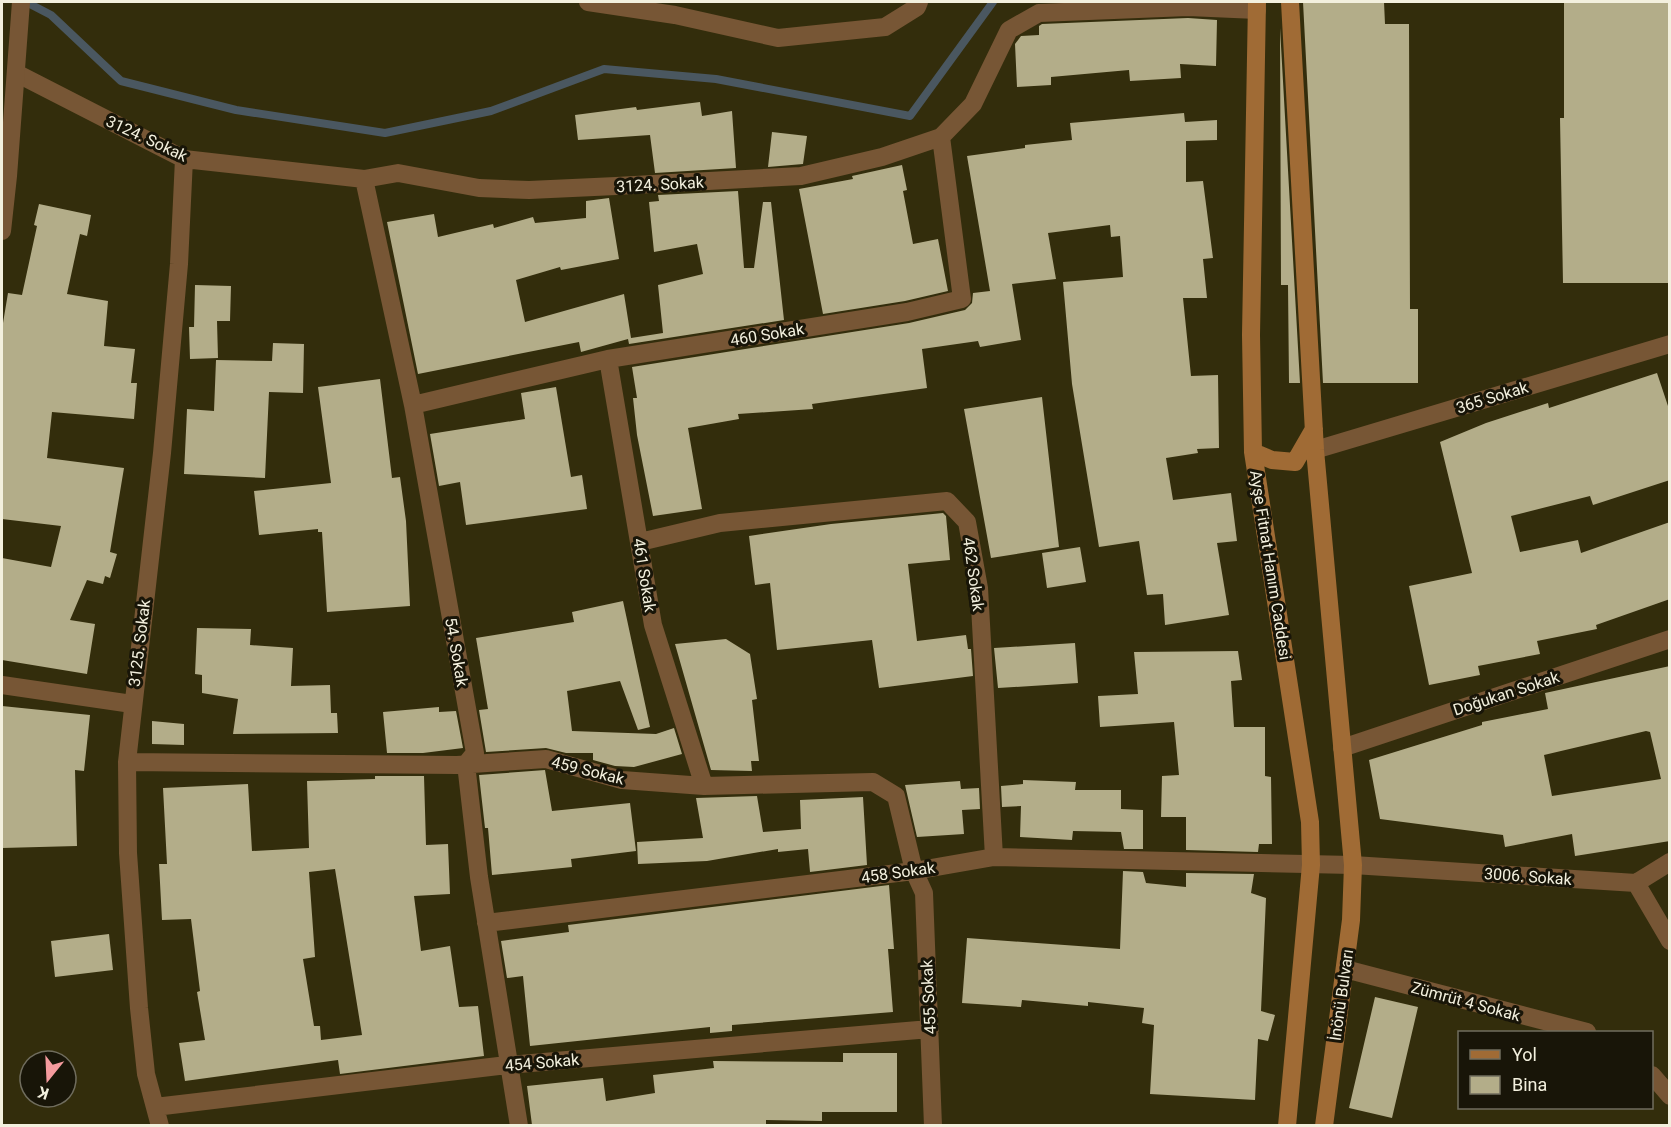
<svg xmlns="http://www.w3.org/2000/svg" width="1671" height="1127" font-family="Roboto,sans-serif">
<rect width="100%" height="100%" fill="#332d0c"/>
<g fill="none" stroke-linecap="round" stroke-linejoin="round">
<!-- stream -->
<path stroke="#4a5760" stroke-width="8" d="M26,2L51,15L121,81L236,110L385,133L491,111L604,69L716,79L910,116L993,2"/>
</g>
<!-- building -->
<path fill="#b3ad89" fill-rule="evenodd" d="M1303,2H1384L1385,24H1409L1410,309H1418V383H1323Z
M1564,2H1670V283H1563L1560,118H1564Z
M1188,18L1217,20L1216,66L1180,64L1181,78L1130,81L1129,70L1051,77V85L1017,87L1015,44L1021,36L1039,35V26L1042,24Z
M1280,28L1300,383H1289L1288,285H1281Z
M700,102L702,116L732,111L736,168L655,173L650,135L578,140L575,115L636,107L637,110Z
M1184,113L1185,122L1217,120V140L1186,141V182L1203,181L1213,258L1203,259L1207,298H1183L1191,376L1218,375L1219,448L1197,449L1198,453L1166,458L1173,500L1231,493L1237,541L1217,543L1229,615L1165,625L1163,594L1147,595L1139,541L1099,547L1072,384L1063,282L1123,277L1120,236L1111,237L1110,225L1048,233L1056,279L1012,284L1021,340L980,347L978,341L922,349L927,388L812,404L813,409L738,414L739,419L688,428L702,509L653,516L637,435L633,398H637L632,367L909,323L965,310L972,303L973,293L990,291L967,156L1025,148V145L1072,140L1070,123Z
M772,132L807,136L803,164L768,167Z
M902,165L907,190L903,191L913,244L938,239L948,291L905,301L823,314L799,189L853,179L852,176Z
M738,191L744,268H754L763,202H771L784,320L629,344L628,339L581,352L579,342L418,374L387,222L434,214L438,237L493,224L494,228L533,217L535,223L586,218V201L609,198L619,259L561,270L560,267L516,280L525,322L624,294L631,338L663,333L658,285L703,274L697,244L654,252L649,202L659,201L658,195Z
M39,204L91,215L87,236L80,234L67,294L108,301L104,346L135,349L131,383H137L134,419L52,412L47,458L124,468L110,552L117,554L110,578L105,576L103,584L87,580L70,620L95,624L87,674L2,660V558L51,567L61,526L2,519V329L8,293L22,295L37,226L34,225Z
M195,285L231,286L230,321H217L218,358L190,359L189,327H194Z
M273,343L304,344L303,393L269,392L265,478L184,474L187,409L214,411L216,360L272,361Z
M1657,373L1670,412V480L1593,505L1590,496L1511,516L1520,552L1578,540L1581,553L1670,522V599L1596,625L1597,629L1537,641L1540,654L1478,666L1480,675L1429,685L1409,586L1472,573L1440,442L1486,423L1548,403L1549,408Z
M380,379L392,478L400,477L406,521L410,606L327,612L322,532H318V529L259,535L254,491L331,483L318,387Z
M556,387L571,477L582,475L587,509L466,525L460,482L439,486L430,434L525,419L521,393Z
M1042,397L1059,547L991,558L964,409Z
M943,513L946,516L950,560L908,564L917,641L966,635L968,649H971L973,676L879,688L872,640L777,650L770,583L755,585L749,536L831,524Z
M1080,547L1086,582L1047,588L1042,553Z
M623,601L650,727L638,730L620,681L567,691L572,731L656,734L674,728L682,754L634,767L615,766L593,760V753H566L546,748L486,752L479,710L488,709L476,638L574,622L572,612Z
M197,628L251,629L250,645L293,648L291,686L330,685L331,713H337L338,733L233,734L238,699L202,693V675L195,674Z
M726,639L750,654L757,699L752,700L759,761H751L752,771L711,770L675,644Z
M1075,643L1078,683L998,688L994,648Z
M1238,651L1242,680L1231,681L1234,727H1265V776L1271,777L1272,844H1259L1258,852L1186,850V817H1161L1162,776L1179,775L1174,722L1100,727L1098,696L1138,694L1134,652Z
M1670,666V841L1575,856L1572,834L1505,847L1503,835L1380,819L1369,760L1482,725V722L1548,709L1545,693ZM1646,731L1650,732L1661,779L1552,796L1544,755Z
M2,706L90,715L84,771L75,770L77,846L2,848Z
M439,707V712L456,711L463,748L423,753H387L383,712Z
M152,721L184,724V745L152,744Z
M545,770L552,811L630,803L636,851L571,859L572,867L492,875L488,828H485L479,775Z
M375,776H424L426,845L448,844L450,894L414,896L421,951L450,946L459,1007L478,1006L484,1056L340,1074L338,1060L185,1081L179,1043L205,1040L197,992L200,991L191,919L162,920L159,864H167L163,788L248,784L252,851L309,848L307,781L375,779ZM335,869L362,1035L321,1040L320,1026H314L303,959L315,957L309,872Z
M1023,780L1076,782L1075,790H1121V809L1143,810V849H1124L1121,832L1073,831L1072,840L1020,837L1021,806L1002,807L1001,786L1023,784Z
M960,781L961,789L979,788L980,809L962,810L964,834L917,837L905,785Z
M757,796L763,832L801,829L800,800L863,797L867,865L810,872L808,849L778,852V849L707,861L638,864L637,842L703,838L696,798Z
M1123,871L1143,872L1146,883L1186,887V873L1254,874L1251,893L1266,898L1261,1011L1275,1015L1268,1041L1258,1039L1255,1100L1150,1094L1154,1025L1142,1023L1144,1008L1088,1002V1006L1022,1000L1021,1007L962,1003L967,938L1120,949Z
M889,885L894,949H888L893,1012L732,1025V1031L710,1033V1027L530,1046L523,976L507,978L501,941L569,932L568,925Z
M109,934L113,970L55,977L51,941Z
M1375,997L1418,1007L1392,1118L1349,1108Z
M843,1053H897V1112H822V1121L766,1120V1125H532L527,1086L603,1078L606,1101L655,1093L653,1075L714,1068L713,1061L843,1062Z"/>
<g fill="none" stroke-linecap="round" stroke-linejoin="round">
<!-- minor -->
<path stroke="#775635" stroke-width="18" d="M588,2L675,15L778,38L885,27L917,7L919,2
M16,73L184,159L364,179L398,173L479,188L529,190L616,186L801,176L882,157L941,137L973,104L1009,30L1039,13L1188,7L1257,10
M364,179L413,405L475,753L466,764L479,877L519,1126
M608,359L653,625L704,786
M413,405L608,359L907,312L962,299L941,137
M1315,450L1670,344
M640,542L720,523L947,501L967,522L979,588L994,857
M2,685L132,704
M1342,748L1670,639
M127,762L457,765L546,759L622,780L704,786L873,782L896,796L914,871L924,893L933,1126
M1636,883L1670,862
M486,923L914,871L994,857L1353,865L1636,883L1670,941
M1345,969L1587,1032
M1652,1075L1670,1096
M155,1107L507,1065L930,1029
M160,1126L146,1074L139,1008L128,853L127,762L162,453L179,264L184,159"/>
<!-- tertiary -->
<path stroke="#775635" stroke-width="18" d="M2,231L8,176L21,2"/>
<!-- secondary -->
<path stroke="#a06b35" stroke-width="18" d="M1257,2L1251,335L1253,452L1310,822L1311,865L1287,1126
M1290,2L1315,450L1353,865L1351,920L1324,1126
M1253,452L1272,460L1295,462L1314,429"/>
</g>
<g text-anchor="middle" stroke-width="6" stroke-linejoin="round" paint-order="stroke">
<!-- street labels -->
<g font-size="16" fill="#f3f0de" stroke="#181508">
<text transform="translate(147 138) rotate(25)" y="6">3124. Sokak</text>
<text transform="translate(660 184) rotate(-3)" y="6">3124. Sokak</text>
<text transform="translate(767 334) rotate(-9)" y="6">460 Sokak</text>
<text transform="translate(1492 397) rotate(-17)" y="6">365 Sokak</text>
<text transform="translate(1271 565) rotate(81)" y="6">Ayşe Fitnat Hanım Caddesi</text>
<text transform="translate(974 574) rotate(82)" y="6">462 Sokak</text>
<text transform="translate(645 575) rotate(81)" y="6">461 Sokak</text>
<text transform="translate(139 643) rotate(-83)" y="6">3125. Sokak</text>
<text transform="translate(457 652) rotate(80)" y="6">54. Sokak</text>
<text transform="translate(1506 693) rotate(-18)" y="6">Doğukan Sokak</text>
<text transform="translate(588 770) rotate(14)" y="6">459 Sokak</text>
<text transform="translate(898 872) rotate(-8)" y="6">458 Sokak</text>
<text transform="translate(1528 876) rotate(4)" y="6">3006. Sokak</text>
<text transform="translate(1341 995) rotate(-82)" y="6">İnönü Bulvarı</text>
<text transform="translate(928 997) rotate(-93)" y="6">455 Sokak</text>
<text transform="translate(1466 1001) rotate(15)" y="6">Zümrüt 4 Sokak</text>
<text transform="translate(542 1062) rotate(-5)" y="6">454 Sokak</text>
</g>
</g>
<!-- border -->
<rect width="1671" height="1127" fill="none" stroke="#f3f0de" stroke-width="6"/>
<!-- legend -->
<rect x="1458" y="1031" width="195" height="78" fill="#181508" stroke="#706d5e" stroke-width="1.5"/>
<rect x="1470" y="1050" width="30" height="9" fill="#a06b35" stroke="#706d5e" stroke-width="1.5"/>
<text x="1512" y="1061" font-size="18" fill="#f3f0de">Yol</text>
<rect x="1470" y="1076" width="30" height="18" fill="#b3ad89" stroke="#706d5e" stroke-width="1.5"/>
<text x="1512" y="1091" font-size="18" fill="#f3f0de">Bina</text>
<!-- north arrow -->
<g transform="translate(48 1079) rotate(198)"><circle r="28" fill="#181508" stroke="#706d5e" stroke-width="1.5"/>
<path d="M0-4.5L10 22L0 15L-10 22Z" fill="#f59b9e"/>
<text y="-9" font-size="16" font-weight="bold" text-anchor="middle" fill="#f3f0de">K</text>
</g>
</svg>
